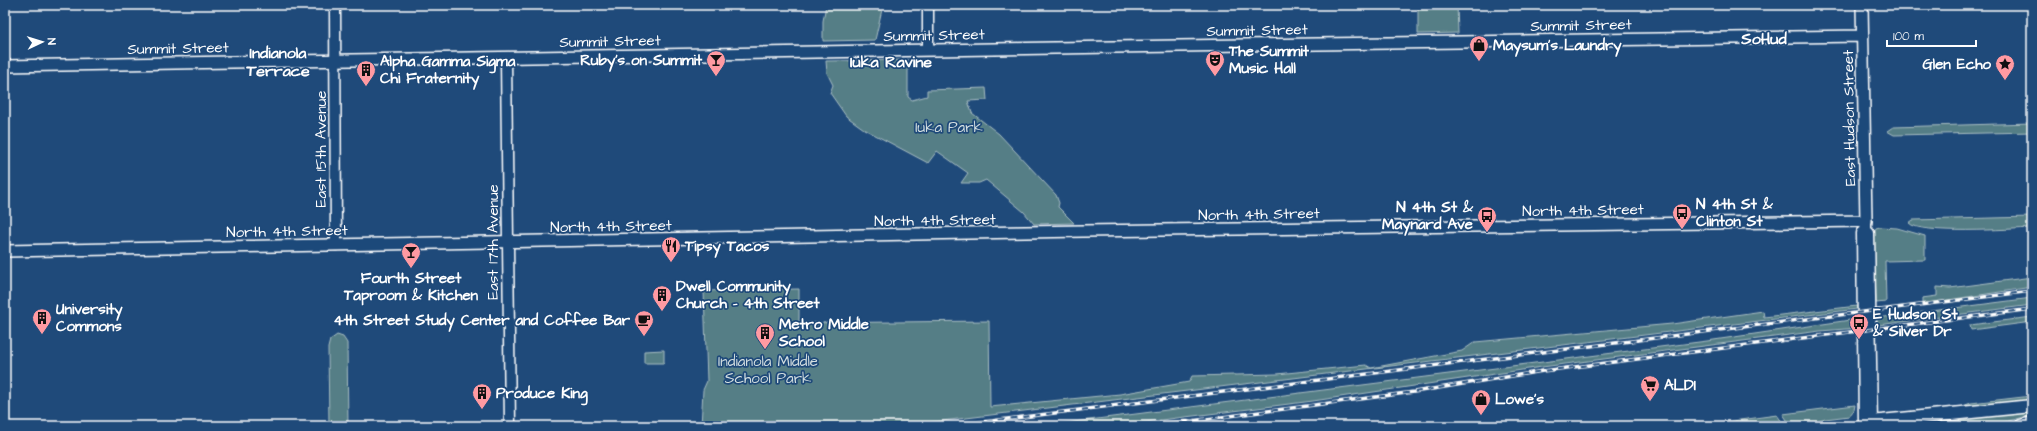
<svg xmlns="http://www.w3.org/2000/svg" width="2037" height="431" font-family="'Architects Daughter',sans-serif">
<rect width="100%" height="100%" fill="#1f4a7a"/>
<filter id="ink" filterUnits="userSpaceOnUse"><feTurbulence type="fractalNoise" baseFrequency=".025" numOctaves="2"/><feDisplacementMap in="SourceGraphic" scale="8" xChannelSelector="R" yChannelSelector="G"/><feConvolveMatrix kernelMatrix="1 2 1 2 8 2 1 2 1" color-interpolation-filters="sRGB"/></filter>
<g filter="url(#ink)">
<!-- green -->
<path fill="#547e86" stroke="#aabec2" d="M826,5H883L875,40L823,41V21Z
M1418,5H1457L1458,33L1418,34Z
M908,60V97L912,100L927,96V90L986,88L987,100L968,101L972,113L999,134L1056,195L1059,203L1058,207L1074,223L1034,224L1024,212L986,180L979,183H961L968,173L937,151L928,163L864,129L846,116L830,93L833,85L827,73L826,61Z
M2032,123V132L1894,135L1887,131L1893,127Z
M2032,217V228C2012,229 1919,235 1909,223L1913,220Z
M1880,227L1897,228L1925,236V260L1885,261L1886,302L1876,303L1874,232L1876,228Z
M2032,277V287L1922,304V298L1937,296V287L1950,288Z
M799,289V323L989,321L990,407L1120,394L1189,382L1192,376L1277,374L1366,365L1371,368L1462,351L1475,342L1672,324L1763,311L1764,317L1857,306V309L901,426H701L703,390L707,381L704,291Z
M2032,298V305L1878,325L1877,318Z
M2032,317V322L1971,330L1970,325Z
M1857,319L1858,328L1820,331L1542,367L1313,401L1113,426H1042L1707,341Z
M337,335L343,337L347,343L348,426H329L328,348L330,340Z
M664,350V363H644V351Z
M2032,396V401L1954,409L1971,403Z
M1855,405L1854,410L1849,416L1825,419L1806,426H1791L1783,414Z
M2032,409V415L1989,426H1935L1942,420Z
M1777,415L1785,426H1703V425Z
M1930,421V423L1925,426H1886Z"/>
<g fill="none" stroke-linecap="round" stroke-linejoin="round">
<defs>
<path id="secondary" d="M335,5L336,245
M928,5V50
M506,58L510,426
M1866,221V230L1869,233L1872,426
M1864,426L1862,233L1866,230"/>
<path id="primary" d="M5,66L1114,47L1863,36
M5,251L1083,231L1866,221L1862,5"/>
<path id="highway" d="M1866,426L1871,422L2032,406
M2021,426L2032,423"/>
</defs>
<!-- secondary casing -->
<use href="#secondary" stroke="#fff" stroke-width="13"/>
<!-- primary casing -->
<use href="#primary" stroke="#fff" stroke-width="14"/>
<!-- highway casing -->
<use href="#highway" stroke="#fff" stroke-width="15"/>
<!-- secondary -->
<use href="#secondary" stroke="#1f4a7a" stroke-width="10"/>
<!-- primary -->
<use href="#primary" stroke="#1f4a7a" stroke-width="11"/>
<!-- highway -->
<use href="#highway" stroke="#1f4a7a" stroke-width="12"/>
<defs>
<path id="rail" d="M951,426L2032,291
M1153,426L1414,392L1543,371L2032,309"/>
</defs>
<!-- rail casing -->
<use href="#rail" stroke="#fff" stroke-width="3.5"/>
<!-- rail -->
<use href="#rail" stroke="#1f4a7a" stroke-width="2" stroke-dasharray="6" stroke-linecap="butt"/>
</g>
</g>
<!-- icons -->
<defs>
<symbol id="shop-pin" viewBox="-11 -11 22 30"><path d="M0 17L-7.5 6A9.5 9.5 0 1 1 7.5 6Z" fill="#ff9aa2" stroke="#1f4a7a"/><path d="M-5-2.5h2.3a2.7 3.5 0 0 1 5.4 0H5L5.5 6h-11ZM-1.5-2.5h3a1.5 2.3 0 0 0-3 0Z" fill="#111"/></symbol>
<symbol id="bar-pin" viewBox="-11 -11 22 30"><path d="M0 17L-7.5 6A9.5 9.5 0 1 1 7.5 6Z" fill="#ff9aa2" stroke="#1f4a7a"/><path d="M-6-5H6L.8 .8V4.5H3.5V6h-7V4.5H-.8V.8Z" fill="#111"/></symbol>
<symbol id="theatre-pin" viewBox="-11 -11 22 30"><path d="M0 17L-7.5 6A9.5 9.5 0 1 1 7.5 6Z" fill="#ff9aa2" stroke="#1f4a7a"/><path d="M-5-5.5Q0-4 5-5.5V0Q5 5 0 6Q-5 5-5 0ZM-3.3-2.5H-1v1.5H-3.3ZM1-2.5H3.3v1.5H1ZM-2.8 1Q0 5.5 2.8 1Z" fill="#111"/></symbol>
<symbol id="sight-pin" viewBox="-11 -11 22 30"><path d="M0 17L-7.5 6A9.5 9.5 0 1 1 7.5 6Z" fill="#ff9aa2" stroke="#1f4a7a"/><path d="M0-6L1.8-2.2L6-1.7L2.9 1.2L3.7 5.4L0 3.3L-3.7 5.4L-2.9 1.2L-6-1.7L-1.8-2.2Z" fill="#111"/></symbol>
<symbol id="building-pin" viewBox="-11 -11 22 30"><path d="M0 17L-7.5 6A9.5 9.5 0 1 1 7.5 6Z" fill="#ff9aa2" stroke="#1f4a7a"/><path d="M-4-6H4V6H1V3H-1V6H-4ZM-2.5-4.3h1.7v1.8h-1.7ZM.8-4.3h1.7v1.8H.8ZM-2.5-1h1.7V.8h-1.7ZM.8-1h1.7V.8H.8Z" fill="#111"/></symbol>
<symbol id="bus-pin" viewBox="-11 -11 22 30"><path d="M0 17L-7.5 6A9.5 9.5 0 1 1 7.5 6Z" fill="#ff9aa2" stroke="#1f4a7a"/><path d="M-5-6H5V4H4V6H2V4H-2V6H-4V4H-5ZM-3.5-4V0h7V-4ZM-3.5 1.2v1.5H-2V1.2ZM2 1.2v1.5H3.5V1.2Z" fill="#111"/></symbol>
<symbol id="restaurant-pin" viewBox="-11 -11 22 30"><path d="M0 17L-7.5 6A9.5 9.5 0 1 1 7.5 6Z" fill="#ff9aa2" stroke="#1f4a7a"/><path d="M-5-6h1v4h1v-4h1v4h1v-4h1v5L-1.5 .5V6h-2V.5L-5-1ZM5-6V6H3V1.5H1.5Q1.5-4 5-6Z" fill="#111"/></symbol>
<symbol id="cafe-pin" viewBox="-11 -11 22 30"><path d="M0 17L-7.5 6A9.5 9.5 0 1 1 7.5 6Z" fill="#ff9aa2" stroke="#1f4a7a"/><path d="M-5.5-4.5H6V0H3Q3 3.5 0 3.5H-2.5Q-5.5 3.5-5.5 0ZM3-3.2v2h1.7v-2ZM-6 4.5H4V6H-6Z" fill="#111"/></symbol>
<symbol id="supermarket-pin" viewBox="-11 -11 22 30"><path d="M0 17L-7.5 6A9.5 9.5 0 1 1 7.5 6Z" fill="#ff9aa2" stroke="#1f4a7a"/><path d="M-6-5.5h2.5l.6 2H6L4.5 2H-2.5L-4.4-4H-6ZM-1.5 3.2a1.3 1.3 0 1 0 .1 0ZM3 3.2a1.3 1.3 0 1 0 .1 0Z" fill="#111"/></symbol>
</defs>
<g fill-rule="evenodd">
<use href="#shop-pin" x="1468" y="34" width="22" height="30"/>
<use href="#bar-pin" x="705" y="49" width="22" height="30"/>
<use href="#theatre-pin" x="1204" y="49" width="22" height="30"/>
<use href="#sight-pin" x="1994" y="53" width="22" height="30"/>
<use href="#building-pin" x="355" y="59" width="22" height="30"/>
<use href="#bus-pin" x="1671" y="202" width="22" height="30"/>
<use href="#bus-pin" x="1476" y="205" width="22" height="30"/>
<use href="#restaurant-pin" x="660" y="235" width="22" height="30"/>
<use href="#bar-pin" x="400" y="241" width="22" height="30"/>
<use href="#building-pin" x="651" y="284" width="22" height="30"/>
<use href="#building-pin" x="31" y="307" width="22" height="30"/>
<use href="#cafe-pin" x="633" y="309" width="22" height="30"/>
<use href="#bus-pin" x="1848" y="312" width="22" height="30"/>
<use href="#building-pin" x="754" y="322" width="22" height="30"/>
<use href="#supermarket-pin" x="1639" y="374" width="22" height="30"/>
<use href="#building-pin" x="471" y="382" width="22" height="30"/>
<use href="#shop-pin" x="1470" y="388" width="22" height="30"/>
</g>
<g text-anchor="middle" stroke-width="3.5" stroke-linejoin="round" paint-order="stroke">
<!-- street labels -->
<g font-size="15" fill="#fff" stroke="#1f4a7a">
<text transform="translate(1581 25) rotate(-1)" y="5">Summit Street</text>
<text transform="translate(1257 30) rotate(-1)" y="5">Summit Street</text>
<text transform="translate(934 35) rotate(-1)" y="5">Summit Street</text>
<text transform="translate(610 41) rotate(-1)" y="5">Summit Street</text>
<text transform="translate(178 48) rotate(-1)" y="5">Summit Street</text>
<text transform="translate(1849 118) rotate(-91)" y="5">East Hudson Street</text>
<text transform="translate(321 149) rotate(-90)" y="5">East 15th Avenue</text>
<text transform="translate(1583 210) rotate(-1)" y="5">North 4th Street</text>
<text transform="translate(1259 214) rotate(-1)" y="5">North 4th Street</text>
<text transform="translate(935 220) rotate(-1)" y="5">North 4th Street</text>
<text transform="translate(611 226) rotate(-1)" y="5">North 4th Street</text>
<text transform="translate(287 231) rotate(-1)" y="5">North 4th Street</text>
<text transform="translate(493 242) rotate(-90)" y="5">East 17th Avenue</text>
</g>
<!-- poi labels -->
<g font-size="15" font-weight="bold" fill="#fff" stroke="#1f4a7a" text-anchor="start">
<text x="1493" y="50">Maysum's Laundry</text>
<text x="1229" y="56">The Summit<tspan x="1229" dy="17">Music Hall</tspan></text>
<text x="702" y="65" text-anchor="end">Ruby's on Summit</text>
<text x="380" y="66">Alpha Gamma Sigma<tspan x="380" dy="17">Chi Fraternity</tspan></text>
<text x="1991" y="69" text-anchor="end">Glen Echo</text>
<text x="1696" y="209">N 4th St &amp;<tspan x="1696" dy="17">Clinton St</tspan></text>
<text x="1473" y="212" text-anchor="end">N 4th St &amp;<tspan x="1473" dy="17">Maynard Ave</tspan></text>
<text x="685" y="251">Tipsy Tacos</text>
<text x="411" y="283" text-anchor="middle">Fourth Street<tspan x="411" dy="17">Taproom &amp; Kitchen</tspan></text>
<text x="676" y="291">Dwell Community<tspan x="676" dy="17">Church - 4th Street</tspan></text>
<text x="56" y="314">University<tspan x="56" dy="17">Commons</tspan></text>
<text x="1873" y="319">E Hudson St<tspan x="1873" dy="17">&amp; Silver Dr</tspan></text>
<text x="630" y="325" text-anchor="end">4th Street Study Center and Coffee Bar</text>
<text x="779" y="329">Metro Middle<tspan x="779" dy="17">School</tspan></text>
<text x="1664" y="390">ALDI</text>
<text x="496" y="398">Produce King</text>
<text x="1495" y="404">Lowe's</text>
</g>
<!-- park labels -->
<g font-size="15" fill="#d4dfe1" stroke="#1f4a7a">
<text x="949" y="132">Iuka Park</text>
<text x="768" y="366">Indianola Middle<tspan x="768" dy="17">School Park</tspan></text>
</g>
<!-- neighbourhood labels -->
<g font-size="16" font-weight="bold" fill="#fff" stroke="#1f4a7a">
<text x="1764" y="44">SoHud</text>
<text x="278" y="58">Indianola<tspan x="278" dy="18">Terrace</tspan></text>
<text x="891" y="67">Iuka Ravine</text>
</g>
</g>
<!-- margin -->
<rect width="2037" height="431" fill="none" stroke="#1f4a7a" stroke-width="20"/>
<rect x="10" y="10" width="2017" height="411" fill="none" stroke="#fff" stroke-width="1.5" filter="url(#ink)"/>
<!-- north arrow -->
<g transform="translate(42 42) rotate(86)" stroke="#1f4a7a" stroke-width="3" paint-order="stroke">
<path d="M0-3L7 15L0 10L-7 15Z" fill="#ffffff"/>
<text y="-6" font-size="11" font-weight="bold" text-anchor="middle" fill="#ffffff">N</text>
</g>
<!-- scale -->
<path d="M1887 40v6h89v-6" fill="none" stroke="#ffffff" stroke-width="2"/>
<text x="1893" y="40" font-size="12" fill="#ffffff" stroke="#1f4a7a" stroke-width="3" paint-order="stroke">100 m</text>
</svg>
